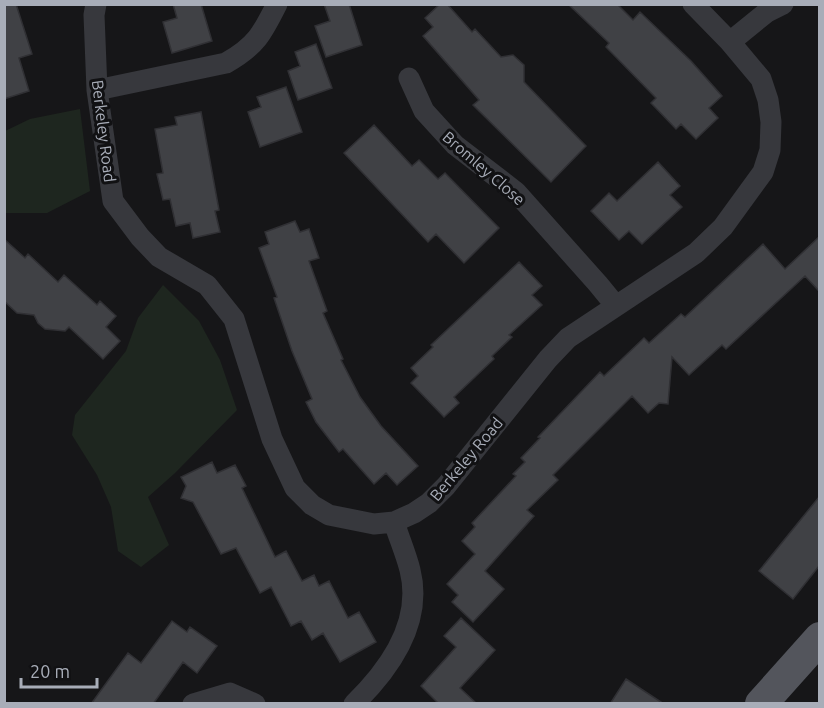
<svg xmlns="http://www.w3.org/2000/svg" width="824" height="708" font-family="Ubuntu,sans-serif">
<rect width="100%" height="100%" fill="#161618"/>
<!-- green -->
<path fill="#1e261f" d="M80,109L90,191L47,213H5V131L30,119Z
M163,285L199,321L220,360L237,410L175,473L148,497L169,545L141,567L118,551L111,507L97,475L72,435L75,415L126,351L138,318Z"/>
<!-- building -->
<path fill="#404145" stroke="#303034" stroke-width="1.5" d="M4,4H16L32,54L19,58L29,91L4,99Z
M173,4H201L212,41L172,53L163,22L177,18Z
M324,4H349L362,45L326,57L315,26L330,21Z
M440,4H447L472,32L475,29L501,57L513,55L524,65V82L586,146L551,182L473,105L479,100L423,36L433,27L425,18Z
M568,4H617L633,20L640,12L691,61L722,96L709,108L718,118L696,139L681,124L676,129L651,103L656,98L606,47L609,43Z
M316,44L332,88L298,100L288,71L300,66L295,52Z
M286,87L302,132L260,147L248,112L261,107L257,97Z
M201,112L219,210L215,211L220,232L193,238L190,223L176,226L170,199L163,200L157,174L163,173L155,129L177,125L175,117Z
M374,125L412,166L419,160L438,179L445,173L499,228L464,263L436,234L428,242L344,153Z
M658,162L680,186L670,195L682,207L642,244L629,231L619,240L591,211L609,193L617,201Z
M295,221L300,232L309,229L319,258L309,261L327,311L323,313L343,359L341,360L360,397L381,426L418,466L397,485L386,473L374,484L343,449L339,452L316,422L306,402L312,399L292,351L274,298L277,297L259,248L269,244L265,232Z
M819,237V291L805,276L726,349L722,345L689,375L672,357L668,404L659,403L648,413L632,396L553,475L558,480L527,510L534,516L485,571L504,589L473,622L452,602L458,595L447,584L475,554L462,541L475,527L472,523L516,476L513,474L525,462L521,458L540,438L538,437L600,372L604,376L644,338L649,343L681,314L685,317L763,244L785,269Z
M4,239L25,258L28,254L58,282L64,275L97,305L100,301L116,316L106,327L120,341L103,359L69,327L65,331L45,329L38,323L34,315L17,313L4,301Z
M519,262L542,286L532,295L542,305L509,335L512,337L492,356L494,359L454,397L459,403L444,417L411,383L418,376L411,368L433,347L431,345Z
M212,462L217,473L235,465L246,486L242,488L275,557L286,551L302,581L314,575L319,586L329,581L348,618L359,612L376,642L340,662L323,633L312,640L301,621L291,626L271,587L260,593L236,548L221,554L193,502L181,498L186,486L181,477Z
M819,497V566L793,599L759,571Z
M461,618L495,650L460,688L477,704H439L421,686L456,647L444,636Z
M172,621L187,632L190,627L217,646L197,673L183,662L153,704H91L128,653L141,663Z
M626,679L664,704H610Z"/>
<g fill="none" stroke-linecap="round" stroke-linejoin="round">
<!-- street -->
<path stroke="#37383d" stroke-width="21" d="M96,4L94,15L97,90L113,201L140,237L159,257L207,285L234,319L272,439L295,488L312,505L329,515L374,524L394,522L414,513L429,503L446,486L548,359L568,338L696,253L723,227L763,172L770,150L771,122L768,100L761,79L730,42L693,4
M730,42L767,12L783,4
M409,78L424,111L455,145L516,192L598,284L616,306
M97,90L226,63C256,46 262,34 277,4
M193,704L230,693L255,704
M354,704C390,669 423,622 410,570C406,554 399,538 394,522"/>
<!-- primary -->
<path stroke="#53555c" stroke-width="32" d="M761,704L820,638"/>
</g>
<g text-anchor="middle" stroke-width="6" stroke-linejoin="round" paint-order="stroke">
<!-- street labels -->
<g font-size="16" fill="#a8adb8" stroke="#111113">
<text transform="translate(104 131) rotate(83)" y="6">Berkeley Road</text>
<text transform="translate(484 168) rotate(41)" y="6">Bromley Close</text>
<text transform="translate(466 459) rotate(-50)" y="6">Berkeley Road</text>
</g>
</g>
<!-- border -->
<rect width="824" height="708" fill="none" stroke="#a8adb8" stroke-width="12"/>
<!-- scale -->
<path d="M21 678v9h76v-9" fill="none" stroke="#a8adb8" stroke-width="3"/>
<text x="30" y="678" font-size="18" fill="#a8adb8" stroke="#111113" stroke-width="4.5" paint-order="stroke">20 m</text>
</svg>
